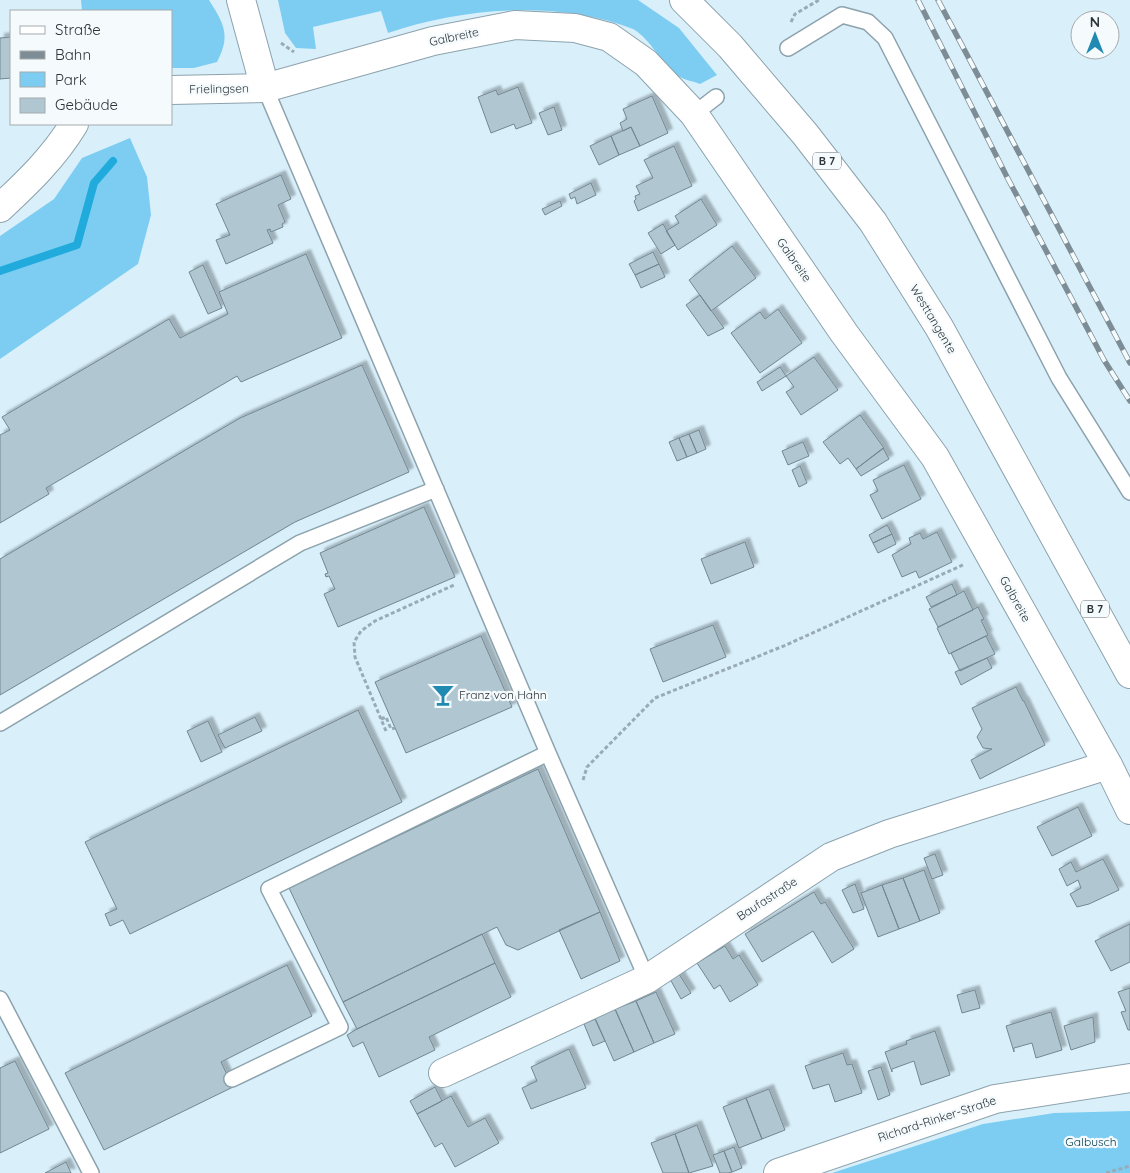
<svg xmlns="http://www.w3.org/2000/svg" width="1130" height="1173" font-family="Quicksand,sans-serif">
<defs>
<filter id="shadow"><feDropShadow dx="4.5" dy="-4.5" stdDeviation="1" flood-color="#0004"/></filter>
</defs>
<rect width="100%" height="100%" fill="#d9f0fb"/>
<!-- green -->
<path fill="#7dcdf2" d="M81,0H209C224,24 231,35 217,62L194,68H171V11H82Z
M278,0H638L679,28L717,75L700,84C693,81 684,80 678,76C661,64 651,39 633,29C560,0 463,7 388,33L381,11L313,27L316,49L296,48L285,33Z
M130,138L147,177L151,215L138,264L0,359V236L54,199L82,158Z
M1130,1111V1173H832L983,1124L1054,1113Z"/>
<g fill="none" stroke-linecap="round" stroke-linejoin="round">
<!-- stream -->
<path stroke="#21abdc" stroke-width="8" d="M0,271L77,245L94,183L113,161"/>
</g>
<!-- building -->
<path fill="#b0c7d2" stroke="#728791" filter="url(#shadow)" d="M11,37V78L0,79V38Z
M518,87L532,123L516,129L514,124L491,133L478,97L496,90L498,95Z
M652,96L668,133L640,146L631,127L623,131L620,123L627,119L623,109Z
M554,107L562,130L548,135L539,113Z
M631,127L640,146L619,155L611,136Z
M611,136L619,155L599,165L590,146Z
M674,146L692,186L638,211L634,201L636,199L635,196L640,194L636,186L653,178L644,160Z
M281,175L291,199L278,205L285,222L282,224L283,227L271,232L270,229L267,230L273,243L226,264L216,240L230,235L216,204Z
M591,183L596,195L577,204L575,197L571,199L569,194Z
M701,199L717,225L678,250L666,231L679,223L675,216Z
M560,201L562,206L545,215L542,209Z
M663,224L675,245L661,254L648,233Z
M732,246L756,278L711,311L689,280Z
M653,252L659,264L635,275L629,264Z
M306,254L342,338L241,382L237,376L46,488L49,494L0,523V435L10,430L2,417L169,319L180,338L228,314L219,292Z
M659,264L665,277L641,288L635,275Z
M203,265L222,308L208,314L189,272Z
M700,295L724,328L708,336L686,305Z
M778,309L802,343L760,373L731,333L760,312L765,319Z
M814,357L838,390L801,415L786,392L794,387L786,376Z
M362,365L409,472L295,522L0,695V559L240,418Z
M780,367L786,376L762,391L757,382Z
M860,415L884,448L856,469L848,458L840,464L823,442Z
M699,430L706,449L697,453L689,434Z
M689,434L697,453L687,457L679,438Z
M679,438L687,457L677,461L669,442Z
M803,442L809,456L788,465L782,451Z
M883,448L889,459L861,476L856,469Z
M904,465L921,499L882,519L870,495L878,491L873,480Z
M800,466L807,483L799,487L792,470Z
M424,507L455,577L338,627L324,594L335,589L329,576L326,577L325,574L328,573L320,553Z
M887,525L892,534L873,543L869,535Z
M937,532L952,562L919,578L916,571L902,577L892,555L911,544L909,538L920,533L923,539Z
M892,534L896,544L878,553L873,543Z
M745,542L754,567L711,584L701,559Z
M952,584L957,595L931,607L926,597Z
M964,591L973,610L938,627L929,609Z
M978,607L984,619L981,620L988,635L949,654L937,628Z
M713,625L726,657L663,682L650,649Z
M481,636L512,707L406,753L375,682Z
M986,636L995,654L960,671L951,653Z
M987,658L992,668L961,685L955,672Z
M1016,687L1023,701H1024L1045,745L980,779L971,760L992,749L983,748L977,737L982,729L972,708Z
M358,710L402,802L130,934L123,920L110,926L105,914L117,909L85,842Z
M255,717L262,731L225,748L218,735Z
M208,721L222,752L201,762L187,731Z
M538,769L600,912L518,950L506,945L497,927L343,1002L289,888Z
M1078,807L1092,836L1052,856L1037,827Z
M935,854L943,875L932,879L924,858Z
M1103,859L1119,890L1089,904L1077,907L1070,894L1081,888L1078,880L1067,886L1059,869L1071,862L1076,872Z
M924,870L940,913L920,921L903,878Z
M903,878L920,921L899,929L882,885Z
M855,884L864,909L853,913L842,890Z
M882,885L899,929L878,937L861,893Z
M814,892L821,904L825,902L854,949L832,963L813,931L762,962L745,934Z
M600,912L620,961L581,979L559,930Z
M1130,924V962L1111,971L1095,941Z
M482,934L495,963L357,1029L343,1002Z
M725,946L733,959L739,955L758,985L730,1002L720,985L714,989L697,963Z
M495,963L511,997L429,1037L435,1050L379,1077L363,1042L353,1047L347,1035L357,1029Z
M287,965L312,1016L221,1062L233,1087L104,1150L65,1073Z
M679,974L691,993L681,999L670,979Z
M1130,988V1030H1128L1121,1012L1126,1011L1118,992Z
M975,990L980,1008L962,1013L957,995Z
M656,992L675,1034L654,1043L636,1001Z
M636,1001L654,1043L634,1052L615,1009Z
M615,1009L634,1052L614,1061L595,1018Z
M1051,1012L1062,1050L1036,1058L1032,1043L1014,1048V1052L1006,1026Z
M1093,1017L1095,1042L1071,1050L1064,1026Z
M595,1019L605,1041L593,1046L584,1024Z
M935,1031L950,1075L921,1085L914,1061L892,1069V1072L885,1052L907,1044L906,1041Z
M569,1049L586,1088L531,1109L522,1088L537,1081L531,1067Z
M843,1053L847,1065L852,1064L862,1093L835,1102L829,1084L813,1089L805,1066Z
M15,1061L49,1129L0,1153V1068Z
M881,1067L890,1095L878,1100L868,1071Z
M435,1087L442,1101L417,1114L410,1101Z
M769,1089L785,1130L762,1139L746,1098Z
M451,1096L468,1127L485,1118L499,1143L455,1167L442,1143L435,1147L417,1114Z
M746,1098L762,1139L739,1148L723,1107Z
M697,1125L713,1166L689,1173L675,1134Z
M675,1134L689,1173H663L651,1143Z
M734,1147L742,1168L732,1172L724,1151Z
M724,1151L732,1172L728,1173H720L713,1155Z
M66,1162L71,1173H45Z"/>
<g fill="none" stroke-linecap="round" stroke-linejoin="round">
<defs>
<path id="lane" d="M788,48L842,15L868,22L885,38L1059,378L1130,492
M265,88L548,753L647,979
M694,114L716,97
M0,723L300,543L436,489
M0,999L91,1173
M232,1079L340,1027L269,889L548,753"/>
<path id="street" d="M241,0L265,88
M171,90L265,88L433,41L515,25L575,28L609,37L646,63L694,114L844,333L935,457L1108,765L1130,810
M0,208C28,182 54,157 74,124
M443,1073L647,979L831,857L889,834L1108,765
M778,1173L995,1099L1130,1078"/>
<path id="primary" d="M684,0L730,46L805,134L873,222L939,327L1130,674"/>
</defs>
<!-- lane casing -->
<use href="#lane" stroke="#8ca2ac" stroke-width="18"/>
<!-- street casing -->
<use href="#street" stroke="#8ca2ac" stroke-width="30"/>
<!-- primary casing -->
<use href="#primary" stroke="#8ca2ac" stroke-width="30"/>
<!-- path -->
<path stroke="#99abb4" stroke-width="3" stroke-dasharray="4 2.5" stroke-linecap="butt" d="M791,22L795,14L819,0
M281,43L294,52
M381,719L386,717L391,729L395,728
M386,731L355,657L354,642L361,631L375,621L454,585
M583,780L587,767L655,698L786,645L965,564
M1106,1173L1130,1166"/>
<!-- lane -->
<use href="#lane" stroke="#fff" stroke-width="15"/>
<!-- street -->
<use href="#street" stroke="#fff" stroke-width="28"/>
<!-- primary -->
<use href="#primary" stroke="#fff" stroke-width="28"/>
<defs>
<path id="rail" d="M918,0L1007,177L1104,360L1130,401
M938,0L1130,363"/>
</defs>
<!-- rail casing -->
<use href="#rail" stroke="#7e8d95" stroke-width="5.5"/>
<!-- rail -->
<use href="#rail" stroke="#f5fafc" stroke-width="4" stroke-dasharray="11" stroke-linecap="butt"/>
</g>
<!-- icons -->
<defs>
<symbol id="bar-bare" viewBox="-9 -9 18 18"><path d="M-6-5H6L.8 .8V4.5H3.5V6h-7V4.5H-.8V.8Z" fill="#208ab2" stroke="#f5fafc" stroke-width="2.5" paint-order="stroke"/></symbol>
</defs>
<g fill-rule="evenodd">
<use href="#bar-bare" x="427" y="679" width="32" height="32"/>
</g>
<g text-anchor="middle" stroke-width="4.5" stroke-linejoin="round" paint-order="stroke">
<!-- shield labels -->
<g fill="#f5fafc" stroke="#687074" stroke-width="1">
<rect x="813" y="152.5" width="28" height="17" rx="4"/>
<rect x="1081" y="600.5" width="28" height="17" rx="4"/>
</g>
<g font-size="11" font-weight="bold" fill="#2c353a">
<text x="827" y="165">B 7</text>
<text x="1095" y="613">B 7</text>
</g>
<!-- street labels -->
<g font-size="12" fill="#2c353a" stroke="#f5fafc">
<text transform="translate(454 37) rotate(-12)" y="4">Galbreite</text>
<text transform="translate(219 89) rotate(-1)" y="4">Frielingsen</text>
<text transform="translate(794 260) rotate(55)" y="4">Galbreite</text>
<text transform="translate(933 319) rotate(59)" y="4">Westtangente</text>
<text transform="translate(1015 599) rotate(61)" y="4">Galbreite</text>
<text transform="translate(767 899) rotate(-33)" y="4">Baufastraße</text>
<text transform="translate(937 1119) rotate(-18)" y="4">Richard-Rinker-Straße</text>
</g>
<!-- poi labels -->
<g font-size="12" fill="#2c353a" stroke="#f5fafc" text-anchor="start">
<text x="459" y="699">Franz von Hahn</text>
</g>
<!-- park labels -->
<g font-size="12" fill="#00384b" stroke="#f5fafc">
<text x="1091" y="1146">Galbusch</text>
</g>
</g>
<!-- legend -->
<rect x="10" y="10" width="162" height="115" fill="#f5fafc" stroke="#a5abae"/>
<rect x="20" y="26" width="25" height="8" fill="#ffffff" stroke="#a5abae"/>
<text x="55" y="35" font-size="15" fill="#2c353a">Straße</text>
<rect x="20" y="51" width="25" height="8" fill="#7e8d95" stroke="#a5abae"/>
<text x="55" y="60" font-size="15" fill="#2c353a">Bahn</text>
<rect x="20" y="72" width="25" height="15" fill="#7dcdf2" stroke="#a5abae"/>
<text x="55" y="85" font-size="15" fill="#2c353a">Park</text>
<rect x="20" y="98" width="25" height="15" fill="#b0c7d2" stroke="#a5abae"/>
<text x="55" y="110" font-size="15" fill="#2c353a">Gebäude</text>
<!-- north arrow -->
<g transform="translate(1095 35)"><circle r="24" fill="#f5fafc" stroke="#a5abae"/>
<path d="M0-4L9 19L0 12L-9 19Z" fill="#208ab2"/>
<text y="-8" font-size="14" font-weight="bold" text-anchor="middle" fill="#2c353a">N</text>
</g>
</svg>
